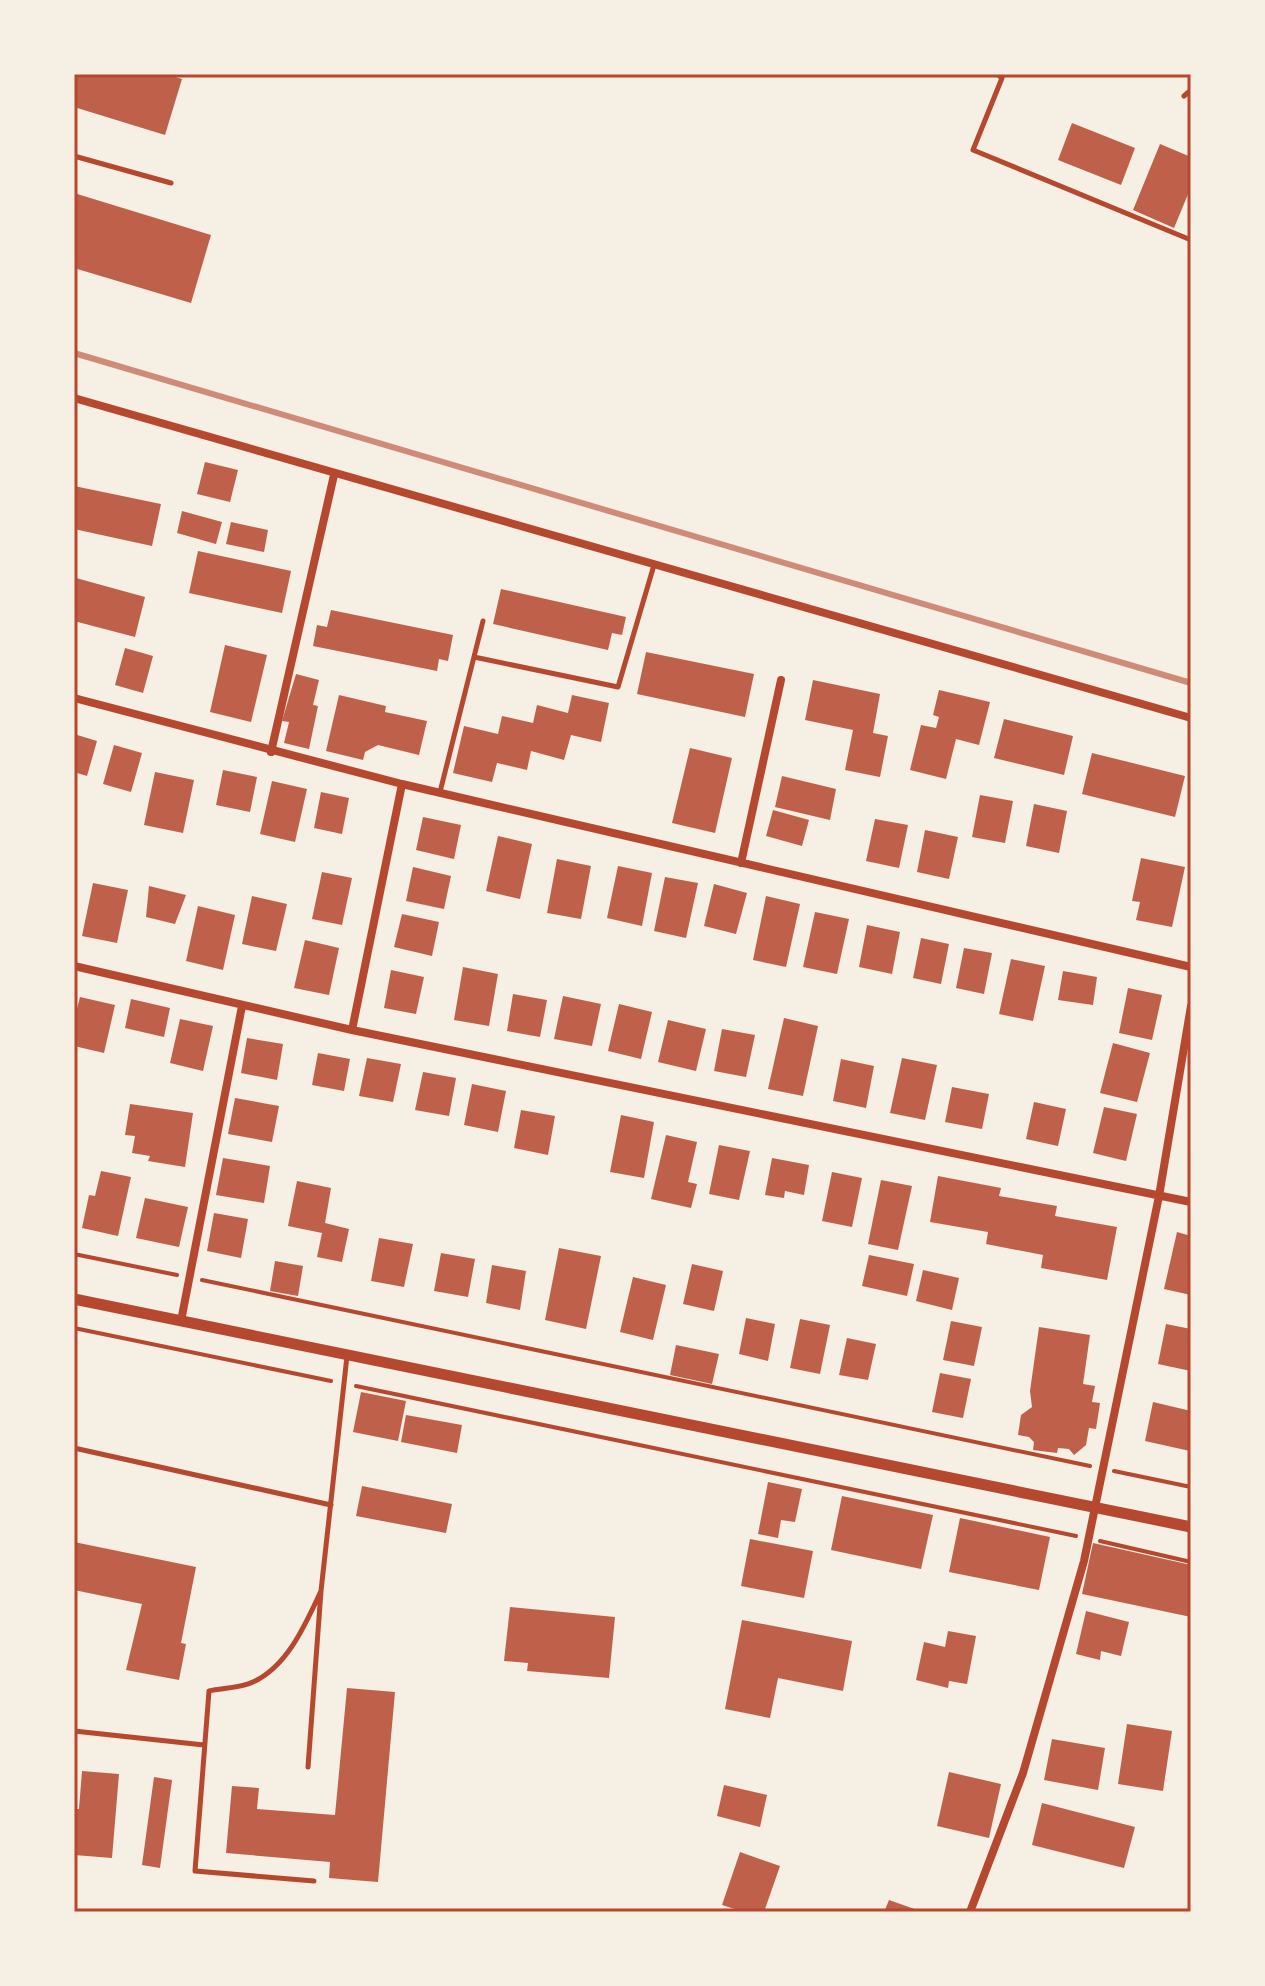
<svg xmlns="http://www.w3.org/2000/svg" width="1265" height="1986" font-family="'DM Sans',sans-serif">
<rect width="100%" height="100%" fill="#f6efe4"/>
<!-- building -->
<path fill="#bf614a" d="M74,74H166L182,79L165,135L74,107Z
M1072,123L1135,148L1121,185L1058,160Z
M1160,144L1191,157V187L1174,228L1133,210Z
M74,193L211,235L191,303L74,268Z
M205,462L238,470L230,502L197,494Z
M74,486L161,504L152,546L74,529Z
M182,511L222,522L216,544L177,533Z
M231,522L268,530L264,552L226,544Z
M198,551L291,571L282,613L189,593Z
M76,578L145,597L135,637L74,621Z
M501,589L626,617L622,635L612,633L608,650L493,624Z
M331,610L453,635L448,661L439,659L437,671L313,646L317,625L327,627Z
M225,645L267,655L251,722L210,712Z
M125,648L153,656L143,693L115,685Z
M646,652L754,674L745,717L637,694Z
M296,674L319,680L313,705L318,706L309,749L284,743L289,722L282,721Z
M813,680L880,694L873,733L888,736L880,777L845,770L853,730L805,720Z
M939,690L990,702L979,745L956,739L946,779L910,770L921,725L936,728L939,717L933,715Z
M339,695L386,706L385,712L427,721L419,755L378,745L365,752L363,760L326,751Z
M572,695L609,703L601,742L571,735L564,760L531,751L527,770L497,763L492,782L453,773L464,726L498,734L502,716L533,723L537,705L568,713Z
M1004,719L1073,736L1064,775L994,758Z
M74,734L97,741L87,776L74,772Z
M114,745L142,753L131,792L103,784Z
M690,748L732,758L715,833L672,823Z
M1092,753L1185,776L1175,817L1082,794Z
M223,770L257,777L250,812L216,805Z
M155,772L194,780L183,833L144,825Z
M782,776L836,789L830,820L775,807Z
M272,781L307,789L295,842L260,834Z
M321,792L349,798L342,834L314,828Z
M980,795L1013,801L1005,843L972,837Z
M1034,804L1067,811L1059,853L1026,846Z
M773,810L809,820L802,846L766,836Z
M423,817L461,825L454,859L416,850Z
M875,819L908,825L899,868L866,861Z
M925,830L958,837L949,879L917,872Z
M498,836L532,844L520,899L486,891Z
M1141,858L1185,867L1172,927L1136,920L1140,902L1132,901Z
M557,859L591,866L581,919L547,913Z
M618,866L652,873L642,926L607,918Z
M413,867L451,876L444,909L406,901Z
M322,872L352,878L342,925L312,919Z
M665,877L698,883L686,938L654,931Z
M93,883L128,890L117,943L82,936Z
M714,884L747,893L736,934L704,926Z
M149,886L186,895L175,924L146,917Z
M252,896L287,904L276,951L242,944Z
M766,896L800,904L786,967L753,960Z
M198,906L235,915L223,970L186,961Z
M815,912L849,919L837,974L803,967Z
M402,914L439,922L432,956L394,947Z
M867,925L900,932L892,974L859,967Z
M921,938L949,944L941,984L913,978Z
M305,940L339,948L329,995L294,988Z
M964,948L992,953L984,994L956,988Z
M1011,959L1045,966L1033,1021L999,1014Z
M463,967L498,974L489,1026L454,1020Z
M391,970L424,977L416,1014L384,1008Z
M1063,971L1097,977L1093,1005L1058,1000Z
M1128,988L1162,995L1152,1040L1119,1033Z
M513,994L547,1000L540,1037L507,1031Z
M563,996L601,1004L592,1046L554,1039Z
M80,997L115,1005L104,1053L74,1046V1021Z
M131,999L170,1008L164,1037L125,1028Z
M619,1004L652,1012L641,1059L608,1051Z
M784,1018L818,1026L803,1096L768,1089Z
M180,1019L213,1026L203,1071L170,1063Z
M668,1020L706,1029L696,1071L658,1062Z
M722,1029L755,1035L746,1077L714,1071Z
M247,1038L283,1044L277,1080L241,1073Z
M1113,1043L1150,1053L1137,1102L1100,1093Z
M318,1053L350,1059L344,1091L312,1085Z
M367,1058L401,1064L393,1102L359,1096Z
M902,1058L937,1065L925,1120L890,1113Z
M841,1059L874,1066L866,1108L833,1101Z
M423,1072L456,1078L449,1116L415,1110Z
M472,1084L506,1091L498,1132L464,1125Z
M952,1087L989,1094L982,1129L945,1122Z
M235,1098L279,1106L272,1142L228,1134Z
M1034,1102L1066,1109L1058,1146L1026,1139Z
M130,1104L193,1113L185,1167L148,1161L150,1156L132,1153L135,1136L125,1135Z
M1104,1107L1137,1114L1126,1161L1093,1153Z
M521,1110L555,1116L548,1155L514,1148Z
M621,1115L654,1122L644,1178L610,1172Z
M666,1135L697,1142L688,1182L697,1184L691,1208L651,1199Z
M719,1145L750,1151L739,1200L709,1194Z
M223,1158L270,1166L264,1203L216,1195Z
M772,1158L809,1165L804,1195L785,1191L784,1198L765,1195Z
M101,1171L131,1177L118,1236L82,1228L89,1195L95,1196Z
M832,1172L862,1178L852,1227L822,1221Z
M938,1176L1001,1188L999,1196L1057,1206L1055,1216L1117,1227L1107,1280L1041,1268L1043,1255L986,1244L988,1232L930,1222Z
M881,1180L912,1186L898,1250L868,1244Z
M297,1181L331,1188L325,1223L349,1229L342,1262L317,1257L322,1233L288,1226Z
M145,1198L188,1207L179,1247L136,1238Z
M214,1213L248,1219L241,1258L207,1251Z
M1177,1232L1191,1236V1295L1164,1289Z
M379,1238L413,1244L404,1287L371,1281Z
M559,1248L601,1256L586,1329L545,1320Z
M441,1253L475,1259L468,1297L434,1291Z
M869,1255L914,1264L907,1296L862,1286Z
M275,1261L303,1266L298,1296L270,1291Z
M692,1264L723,1271L714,1311L683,1304Z
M492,1265L526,1271L520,1310L486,1303Z
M923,1270L959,1278L952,1310L916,1301Z
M633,1277L666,1285L653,1340L620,1332Z
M746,1318L775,1324L768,1361L739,1354Z
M800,1319L830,1325L820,1374L790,1368Z
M951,1321L982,1327L974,1366L943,1360Z
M1166,1324L1191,1329V1371L1158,1364Z
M1039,1327L1090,1335L1083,1384L1095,1386L1092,1402L1100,1403L1096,1429L1089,1428L1086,1445L1074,1455L1069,1449L1058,1448L1057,1453L1033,1450L1034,1442L1029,1437L1018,1435L1021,1415L1032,1407L1030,1391Z
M847,1338L876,1344L868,1380L839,1375Z
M676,1345L719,1354L712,1384L670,1375Z
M940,1373L971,1379L963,1418L932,1412Z
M361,1392L406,1401L398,1441L353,1432Z
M1153,1402L1191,1411L1190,1451L1145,1441Z
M406,1415L462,1425L457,1453L401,1442Z
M768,1482L802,1489L795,1522L781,1520L778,1538L758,1534Z
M362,1486L452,1504L446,1533L356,1516Z
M842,1496L933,1515L921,1569L831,1550Z
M960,1518L1050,1537L1039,1590L949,1572Z
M750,1539L813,1551L804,1598L741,1586Z
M74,1542L196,1567L181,1643L186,1644L179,1680L126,1670L142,1604L74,1590Z
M1093,1543L1191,1565V1617L1082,1594Z
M510,1607L615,1617L609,1678L527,1671L528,1663L504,1661Z
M1086,1611L1129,1622L1121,1656L1101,1651L1100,1660L1076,1654Z
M742,1620L852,1641L843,1691L778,1678L770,1718L725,1709Z
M948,1631L976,1636L967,1684L949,1681L948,1688L916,1680L924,1642L945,1647Z
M347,1688L395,1692L378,1882L329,1878L330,1862L226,1853L232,1786L259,1788L257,1809L335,1815Z
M1127,1724L1172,1731L1163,1791L1118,1784Z
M1052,1739L1105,1748L1098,1790L1044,1780Z
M82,1771L119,1774L112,1858L74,1855V1809H79Z
M949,1772L1001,1784L989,1838L937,1826Z
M154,1777L172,1780L160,1868L142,1865Z
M724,1785L767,1795L760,1827L717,1816Z
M1042,1803L1135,1827L1124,1868L1032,1845Z
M740,1852L780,1866L764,1912H744L722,1905Z
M889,1900L923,1912H884Z"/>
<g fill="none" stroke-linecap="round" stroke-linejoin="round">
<!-- path -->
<path stroke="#b5482f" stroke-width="4" d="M74,1254L177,1275
M202,1280L1090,1466
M74,1328L331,1381
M356,1386L1076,1536
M1114,1471L1191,1487
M1100,1541L1191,1562"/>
<!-- service -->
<path stroke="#b5482f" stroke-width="5" d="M997,74L1002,78L973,150L1191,240
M1184,96L1191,90
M74,156L171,183
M474,657L618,687L654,565
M440,792L483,621
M74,1448L331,1505
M74,1731L204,1745
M308,1767L321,1591L347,1356
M314,1881L195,1871L209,1691C222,1688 241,1688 253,1682C288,1666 306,1623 321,1591"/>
<!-- minor -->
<path stroke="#b5482f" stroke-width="8" d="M74,398L1191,718
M74,698L402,784L1191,967
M271,752L334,475
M741,863L781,680
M74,966L352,1030L1191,1202
M352,1030L402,784
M181,1321L242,1006
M970,1912L1023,1773L1084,1561L1159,1196L1191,1006"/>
<!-- tertiary -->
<path stroke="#b5482f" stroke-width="11" d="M74,1299L1191,1527"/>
<!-- rail -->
<path stroke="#cf8b77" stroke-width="6" d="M74,353L1191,683"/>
</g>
<!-- border -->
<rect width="1265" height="1986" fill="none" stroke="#f6efe4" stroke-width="152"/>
<rect x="76" y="76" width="1113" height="1834" fill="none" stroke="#b5482f" stroke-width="3"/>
</svg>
